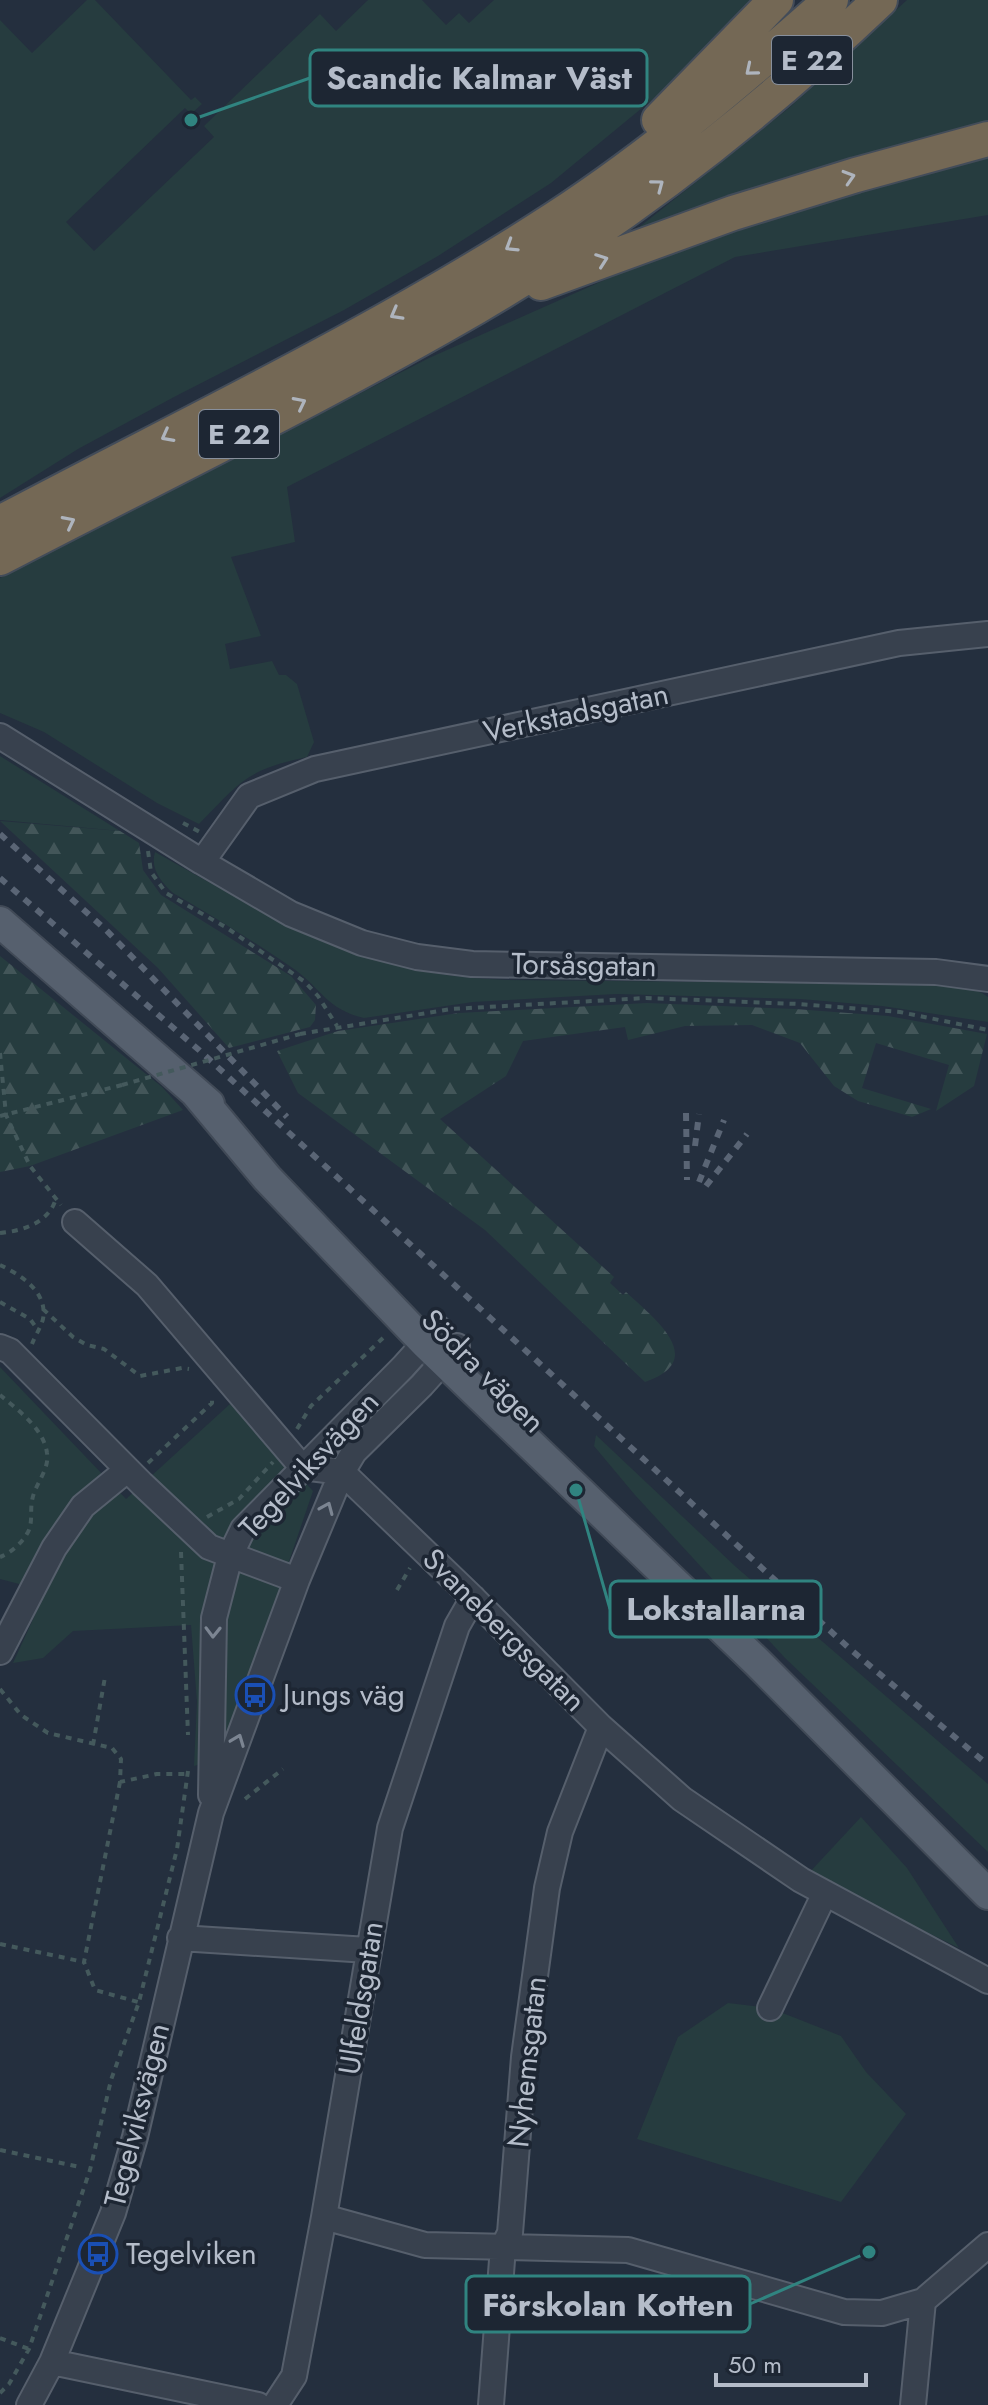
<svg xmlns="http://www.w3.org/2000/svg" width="988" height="2405" font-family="Jost,sans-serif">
<defs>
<pattern id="forest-firs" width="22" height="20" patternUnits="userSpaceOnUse" patternTransform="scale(2)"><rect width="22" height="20" fill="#263c3f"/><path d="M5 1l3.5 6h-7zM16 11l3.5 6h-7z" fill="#435659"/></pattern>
</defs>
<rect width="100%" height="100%" fill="#242f3e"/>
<!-- green -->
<path fill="#263c3f" d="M87,0H95L191,100L195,97L202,104L191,114L185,108L66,222L94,251L214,137L204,126L320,14L336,31L368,0H422L446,25L459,13L469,23L494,0H755L676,80L551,183L438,256L344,310L174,397L78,449L0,498V20L32,53Z
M907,0H988V128L623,240L789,108Z
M988,156V215L735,257L287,487L295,542L231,557L261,636L225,644L230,669L272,661L279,675H286L297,684L314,742L307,757C246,770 241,781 199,824L157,803L44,732L0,713V578L429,358L636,266L822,200Z
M0,756L120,831L0,820Z
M155,852C236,897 320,948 412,969C445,976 477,979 510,980L932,984C951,986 973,985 988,997V1022L882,1006L800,999L616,994L473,1002L364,1018C326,1009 322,989 294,969C255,942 214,917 173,893C161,882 150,869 155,852Z
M0,1367L126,1499L230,1404L313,1491L222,1758L194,1766L197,1702L191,1625L73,1631L43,1658L13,1663L46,1591L0,1579Z
M596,1435L736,1567L988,1784V1852L785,1658L635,1495L594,1446Z
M861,1817L907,1868L959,1948L808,1874Z
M728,2003L770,2008L841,2036L866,2072L906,2114L841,2202L637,2139L678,2037Z"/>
<!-- forest -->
<path fill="url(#forest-firs)" d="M0,821L120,831L139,843L143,870L161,895L291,976L316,1005L315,1020L310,1027L229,1048L158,968Z
M0,956L162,1087L183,1110L30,1166L0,1172Z
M647,1003L795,1009L888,1016L987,1034L974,1086L936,1111L949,1065L876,1043L862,1088L931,1109L912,1117L858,1101L834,1086L800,1043L752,1025L685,1026L628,1040L625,1027L523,1041L506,1076L440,1119L614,1277L610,1283L623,1295L626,1292C655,1319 709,1360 645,1382L485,1230L298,1093L277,1051L338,1031L459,1013Z"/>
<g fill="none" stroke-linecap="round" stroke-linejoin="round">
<defs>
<path id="minor" d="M0,736L202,862L291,914L362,943L417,957L472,964L936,972L988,979
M202,862L249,796L315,769L899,643L988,634
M75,1222L147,1285L302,1467L342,1472L473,1598L601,1727L682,1799L801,1880L988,1981
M0,1347L10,1351L142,1484L209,1547L297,1580
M0,1652L54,1548L83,1506L127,1470
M211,1795L214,1618L230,1556L243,1529L403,1367L438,1328
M180,1938L368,1950
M770,2008L825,1893
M324,2217L425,2245L628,2250L844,2312L882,2313L923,2301L988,2245
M52,2362L258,2405
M29,2405L52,2362L113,2213L135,2137L211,1813L297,1580L342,1472L354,1452L422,1385L457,1346
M275,2405L294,2376L324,2217L390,1828L457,1626L473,1598
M491,2405L503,2247L510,2233L524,2057L547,1888L560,1832L601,1727
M913,2405L923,2301"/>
<path id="major" d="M0,922L209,1104
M196,1093L267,1178L425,1343L757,1662L988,1894"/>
<path id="highway" d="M659,120L776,0
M541,283L733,213L856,175L988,139
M0,523C187,424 379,333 556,218C654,154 744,77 831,0
M0,558C159,475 321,397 476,307C622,222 758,116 880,0"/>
</defs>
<!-- minor casing -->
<use href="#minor" stroke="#565f6c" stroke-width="28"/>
<!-- major casing -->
<use href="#major" stroke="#414a57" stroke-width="34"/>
<!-- highway casing -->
<use href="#highway" stroke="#434c59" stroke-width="38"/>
<!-- path -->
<path stroke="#44595c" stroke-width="4" stroke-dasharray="6 6" stroke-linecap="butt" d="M183,823L200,832
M148,851L151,872L166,893L227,928L305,982L318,996L337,1026
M300,1034L451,1009L646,998L799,1004L900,1012L988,1030
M0,1053L6,1115L30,1166L61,1205
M0,1116L122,1085
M0,1233C23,1231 50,1222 56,1198
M0,1265C21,1275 48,1292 43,1319C41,1327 35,1336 32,1344
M0,1302L30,1319L38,1330
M43,1309L73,1337L87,1345L104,1349L140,1376L182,1368L189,1369
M0,1395C18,1410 44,1429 47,1453C50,1470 34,1485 32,1501C30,1512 33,1522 28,1532C22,1543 11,1553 0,1557
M297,1429L311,1406L384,1337
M148,1463L212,1403V1395
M207,1517L239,1499L273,1462
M181,1552L188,1735
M397,1590L410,1568
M0,1689L21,1715L48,1733L112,1748L121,1759L120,1782L157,1774H187
M93,1745L105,1677
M120,1782L84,1962L95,1990L138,2002
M245,1799L283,1769
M0,1944L84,1962
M0,2150L80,2167
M0,2338L29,2349
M0,2393L9,2384L29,2349L90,2170L111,2080L139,2002L177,1849L188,1771"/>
<!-- minor -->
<use href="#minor" stroke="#38414e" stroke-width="24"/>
<!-- major -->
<use href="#major" stroke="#56606e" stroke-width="30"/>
<!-- highway -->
<use href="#highway" stroke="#746855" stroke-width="34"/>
<!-- rail -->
<path stroke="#5a6575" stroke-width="6" stroke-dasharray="8 8" stroke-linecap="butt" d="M0,834L106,930L287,1117
M0,878L199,1050L850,1649L988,1765
M686,1113L687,1180
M695,1146L699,1114
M699,1182L724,1120
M706,1186L747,1134"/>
<!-- path-bridge -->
<path stroke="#44595c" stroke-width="4" stroke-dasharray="6 6" stroke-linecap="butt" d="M122,1085L300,1034"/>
</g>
<!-- one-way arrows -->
<defs><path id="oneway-chevron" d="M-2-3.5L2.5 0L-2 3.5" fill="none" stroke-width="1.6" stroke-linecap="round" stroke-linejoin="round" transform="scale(2)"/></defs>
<g stroke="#aeb4bd">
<use href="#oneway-chevron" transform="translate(751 70) rotate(140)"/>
<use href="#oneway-chevron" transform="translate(849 177) rotate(-17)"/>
<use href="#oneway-chevron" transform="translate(658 185) rotate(-37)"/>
<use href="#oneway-chevron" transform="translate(511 246) rotate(148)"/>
<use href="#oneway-chevron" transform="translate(602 260) rotate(-20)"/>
<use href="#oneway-chevron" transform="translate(396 314) rotate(151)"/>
<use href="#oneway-chevron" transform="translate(300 403) rotate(-27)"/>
<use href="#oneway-chevron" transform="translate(167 436) rotate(152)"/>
<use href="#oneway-chevron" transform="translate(69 522) rotate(-27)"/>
</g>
<g stroke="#7c8592">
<use href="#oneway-chevron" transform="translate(327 1508) rotate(-67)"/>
<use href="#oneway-chevron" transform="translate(213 1632) rotate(91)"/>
<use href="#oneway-chevron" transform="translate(238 1740) rotate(-69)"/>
</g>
<!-- icons -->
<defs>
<symbol id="bus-ring" viewBox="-11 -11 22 22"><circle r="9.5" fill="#1d2633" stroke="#1a4fb4" stroke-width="1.5"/><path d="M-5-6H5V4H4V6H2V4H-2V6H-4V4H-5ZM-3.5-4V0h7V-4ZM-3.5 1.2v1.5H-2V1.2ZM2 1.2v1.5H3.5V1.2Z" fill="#1a4fb4"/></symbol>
</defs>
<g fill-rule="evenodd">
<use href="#bus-ring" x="233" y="1673" width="44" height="44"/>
<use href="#bus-ring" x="76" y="2232" width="44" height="44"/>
</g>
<g text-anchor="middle" stroke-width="7" stroke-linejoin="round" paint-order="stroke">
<!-- shield labels -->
<g fill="#1d2633" stroke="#878f9c" stroke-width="2">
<rect x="772" y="36" width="80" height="48" rx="6"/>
<rect x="199" y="410" width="80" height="48" rx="6"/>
</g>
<g font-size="28" font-weight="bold" fill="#b4bcc9">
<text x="812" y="70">E 22</text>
<text x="239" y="444">E 22</text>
</g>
<!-- street labels -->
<g font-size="30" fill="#b4bcc9" stroke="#1d2633">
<text transform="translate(576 713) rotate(-12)" y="10">Verkstadsgatan</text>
<text transform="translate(584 965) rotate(1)" y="10">Torsåsgatan</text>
<text transform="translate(483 1371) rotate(45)" y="10">Södra vägen</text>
<text transform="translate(309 1465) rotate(-47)" y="10">Tegelviksvägen</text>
<text transform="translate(504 1630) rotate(45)" y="10">Svanebergsgatan</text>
<text transform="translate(361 1998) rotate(-81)" y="10">Ulfeldsgatan</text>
<text transform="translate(527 2062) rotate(-84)" y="10">Nyhemsgatan</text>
<text transform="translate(137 2115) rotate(-76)" y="10">Tegelviksvägen</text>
</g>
<!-- poi labels -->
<g font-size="30" fill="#b4bcc9" stroke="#1d2633" text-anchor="start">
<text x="283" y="1705">Jungs väg</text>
<text x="126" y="2264">Tegelviken</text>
</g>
</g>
<!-- callouts -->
<path fill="none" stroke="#308480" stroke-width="3" d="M191 120L310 78M576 1490L610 1609M869 2252L750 2304"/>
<g fill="#308480" stroke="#1d2633" stroke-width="3">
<circle cx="191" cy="120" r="8"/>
<circle cx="576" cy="1490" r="8"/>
<circle cx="869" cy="2252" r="8"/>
</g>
<g fill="#1d2633" stroke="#308480" stroke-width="3">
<rect x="310" y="50" width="337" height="56" rx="8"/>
<rect x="610" y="1581" width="211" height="56" rx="8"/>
<rect x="466" y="2276" width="284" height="56" rx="8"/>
</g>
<g font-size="32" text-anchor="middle" font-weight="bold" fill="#b4bcc9">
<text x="479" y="89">Scandic Kalmar Väst</text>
<text x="716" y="1620">Lokstallarna</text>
<text x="608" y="2316">Förskolan Kotten</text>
</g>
<!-- scale -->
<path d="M716 2373v12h150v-12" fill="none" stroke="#b4bcc9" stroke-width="4"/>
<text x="728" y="2373" font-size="24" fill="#b4bcc9" stroke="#1d2633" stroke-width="6" paint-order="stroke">50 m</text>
</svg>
